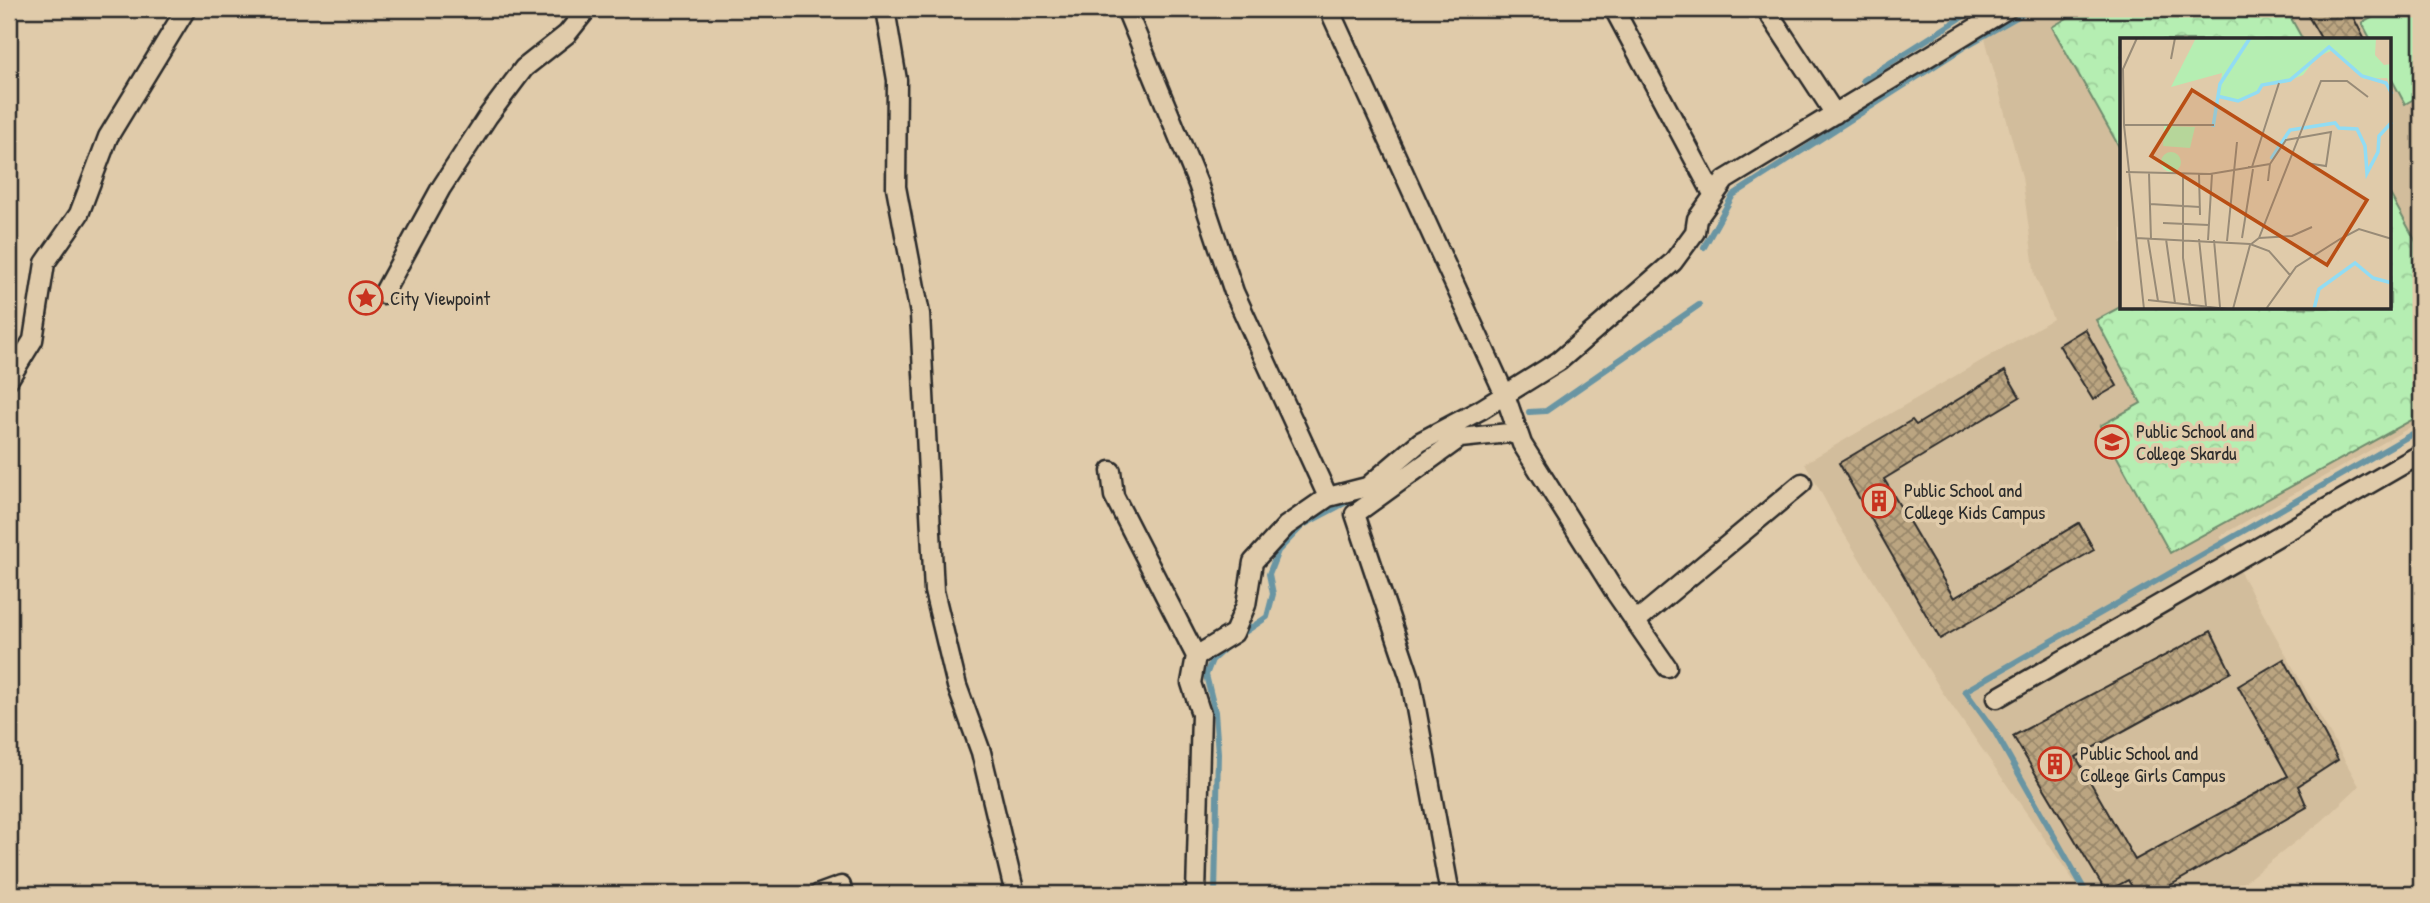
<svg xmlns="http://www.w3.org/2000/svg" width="2430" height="903" font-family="'Patrick Hand',sans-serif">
<defs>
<pattern id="forest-crowns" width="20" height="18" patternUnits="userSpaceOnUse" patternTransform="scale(1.75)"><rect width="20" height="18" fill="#b5eeb2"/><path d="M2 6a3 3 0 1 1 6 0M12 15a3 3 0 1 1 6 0" fill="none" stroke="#9ccc99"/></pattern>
<pattern id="building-cross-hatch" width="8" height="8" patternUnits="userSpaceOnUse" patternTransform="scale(1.75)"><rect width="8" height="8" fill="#bba581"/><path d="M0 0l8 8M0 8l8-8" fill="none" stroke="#98876a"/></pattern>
</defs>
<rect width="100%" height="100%" fill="#e0cbaa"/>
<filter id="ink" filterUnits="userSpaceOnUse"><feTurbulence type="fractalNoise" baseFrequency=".0143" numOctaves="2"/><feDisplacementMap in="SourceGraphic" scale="14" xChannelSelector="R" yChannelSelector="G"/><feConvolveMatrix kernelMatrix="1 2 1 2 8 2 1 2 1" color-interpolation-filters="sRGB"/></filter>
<g filter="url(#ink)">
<!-- built -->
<path fill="#d2bd9c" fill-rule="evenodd" d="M2037,9H2421V421L2220,536L2359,786L2322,821L2229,894H2083L1943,693L1838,524L1805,463L2053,319L2035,276L2022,177L1985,38ZM2122,40H2390V308H2122Z"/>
<!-- green -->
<path fill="#b5eeb2" stroke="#708c6e" stroke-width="2" d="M2388,9H2418L2421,15V95L2405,104L2390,76V40H2371L2362,23Z"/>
<!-- forest -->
<path fill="url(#forest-crowns)" stroke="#708c6e" stroke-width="2" d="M2082,9H2286L2303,40H2122V152L2052,27Z
M2390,194L2421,251V415L2170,553L2100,426L2141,403L2096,320L2122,306L2390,308Z"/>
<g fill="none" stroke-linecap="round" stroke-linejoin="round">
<!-- stream -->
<path stroke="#6995a3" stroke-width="6" d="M1863,80L1975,9
M1704,247L1733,195L1964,47L2031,9
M1529,412L1546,411L1699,305
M1239,636L1267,617L1273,594L1269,574L1278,551L1303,525L1354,498
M1215,894L1218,753L1215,712L1206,675L1212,660L1231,643
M2087,894L1995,732L1965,691L2421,429"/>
</g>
<!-- building -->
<path fill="url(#building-cross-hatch)" stroke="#2b2b2b" stroke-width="2" d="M2304,9H2349L2365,40H2322Z
M2085,329L2117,386L2093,400L2059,345Z
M2005,371L2020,397L1884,479L1954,598L2079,523L2094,550L1940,639L1839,463L1912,420L1916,425Z
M2211,631L2231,672L2076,757L2135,860L2288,776L2238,686L2284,659L2338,760L2298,786L2307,807L2155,894H2136L2128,880L2106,892L2013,736Z"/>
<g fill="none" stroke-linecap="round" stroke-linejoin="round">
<defs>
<path id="street" d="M885,9L897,80L896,187L920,314L934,591L957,686L981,752L1015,894
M1126,9L1198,184L1234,292L1328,497
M1329,9L1505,395L1522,444L1615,592L1667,667
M1614,9L1713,194
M1766,9L1835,114
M383,294L441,188L488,116L524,68L567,34L587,9
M9,379L33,340L45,263L79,214L108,137L186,9
M1111,471L1114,496L1196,656L1191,683L1201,714L1196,894
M1635,622L1802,483
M1196,656L1234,633L1246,605L1253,562L1286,526L1328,497L1367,487L1420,442L1482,409L1559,361L1673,262L1695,232L1697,219L1725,180L2007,9
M1997,698L2421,454
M819,894L841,886
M1450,894L1411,681L1355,514L1460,438L1509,433L1519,436"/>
</defs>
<!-- street casing -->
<use href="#street" stroke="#2b2b2b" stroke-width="23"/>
<!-- street -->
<use href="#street" stroke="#e0cbaa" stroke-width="18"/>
</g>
</g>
<!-- icons -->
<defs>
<symbol id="sight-ring" viewBox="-11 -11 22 22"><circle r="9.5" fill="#e0cbaa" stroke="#c8321e" stroke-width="1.5"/><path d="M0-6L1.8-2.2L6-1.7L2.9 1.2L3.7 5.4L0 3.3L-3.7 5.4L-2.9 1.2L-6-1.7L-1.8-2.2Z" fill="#c8321e"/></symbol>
<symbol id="university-ring" viewBox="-11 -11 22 22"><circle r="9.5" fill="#e0cbaa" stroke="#c8321e" stroke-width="1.5"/><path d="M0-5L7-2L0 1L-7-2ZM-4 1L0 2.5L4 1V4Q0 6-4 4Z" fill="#c8321e"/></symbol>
<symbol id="building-ring" viewBox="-11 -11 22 22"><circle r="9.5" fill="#e0cbaa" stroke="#c8321e" stroke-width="1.5"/><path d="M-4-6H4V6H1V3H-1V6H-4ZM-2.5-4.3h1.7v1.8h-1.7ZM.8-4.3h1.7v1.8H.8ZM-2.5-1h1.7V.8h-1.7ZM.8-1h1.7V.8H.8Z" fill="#c8321e"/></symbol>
</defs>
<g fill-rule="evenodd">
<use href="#sight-ring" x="347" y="279" width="38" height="38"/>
<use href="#university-ring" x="2093" y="423" width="38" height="38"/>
<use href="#building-ring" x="1860" y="482" width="38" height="38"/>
<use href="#building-ring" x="2036" y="745" width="38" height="38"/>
</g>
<g text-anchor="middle" stroke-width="7" stroke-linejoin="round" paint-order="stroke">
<!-- poi labels -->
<g font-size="19" fill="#2b2b2b" stroke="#e0cbaa" text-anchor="start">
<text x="390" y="305">City Viewpoint</text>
<text x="2136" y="438">Public School and<tspan x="2136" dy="22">College Skardu</tspan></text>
<text x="1904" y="497">Public School and<tspan x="1904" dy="22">College Kids Campus</tspan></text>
<text x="2080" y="760">Public School and<tspan x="2080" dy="22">College Girls Campus</tspan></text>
</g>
</g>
<!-- overview -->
<g transform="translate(2120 38)">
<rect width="271" height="271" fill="#e0cbaa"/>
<path d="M76,0H256L255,17L264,27L271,26V51L267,40L244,41L213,12L197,19L183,37L163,45L144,46L134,56L118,62L99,57L102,35L51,49ZM44,88L75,89L70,110L43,108ZM41 124a10 10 0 1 1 20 0a10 10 0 1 1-20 0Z" fill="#b5eeb2"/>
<path fill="none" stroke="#92dcf3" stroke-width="3.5" d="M97,58L118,63L138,54L142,47L170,42L209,9L242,38L266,45L272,56M93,89L100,46L130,0M151,121L170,92L215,85L219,90L237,91L245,108L247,135L258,114L259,98L272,84M194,271L199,251L235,225L253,240L272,245"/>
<path fill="none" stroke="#988b77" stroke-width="2" d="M17,0L3,31L4,87L24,271M51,21L55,0M4,87H94M128,129H132L159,45M6,134L90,136L150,126M29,135L31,201M63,136V220L70,267M79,136L80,177M148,143L150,126L166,102L211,94L206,128L186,125M30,166L80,169M43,185L89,187M16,200L130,206L149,213L170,237M122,200L133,131M139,200L201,43H227L248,59M28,201L38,263M46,201L55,265M79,201L86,268M88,202L92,136M94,202L100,269M107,203L117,104M28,262L108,271M113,271L130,207L139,200L172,198L192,189M146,271L176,229L220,201L239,191L272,201"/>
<path fill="#b94e14" fill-opacity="0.15" stroke="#b94e14" stroke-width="3.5" d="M72,52L247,162L207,227L31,118Z"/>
<rect width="271" height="271" fill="none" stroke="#2b2b2b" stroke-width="3.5"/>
</g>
<!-- margin -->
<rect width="2430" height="903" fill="none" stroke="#e0cbaa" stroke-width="35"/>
<rect x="18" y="18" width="2395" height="868" fill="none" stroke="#2b2b2b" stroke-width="2.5" filter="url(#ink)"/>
</svg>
